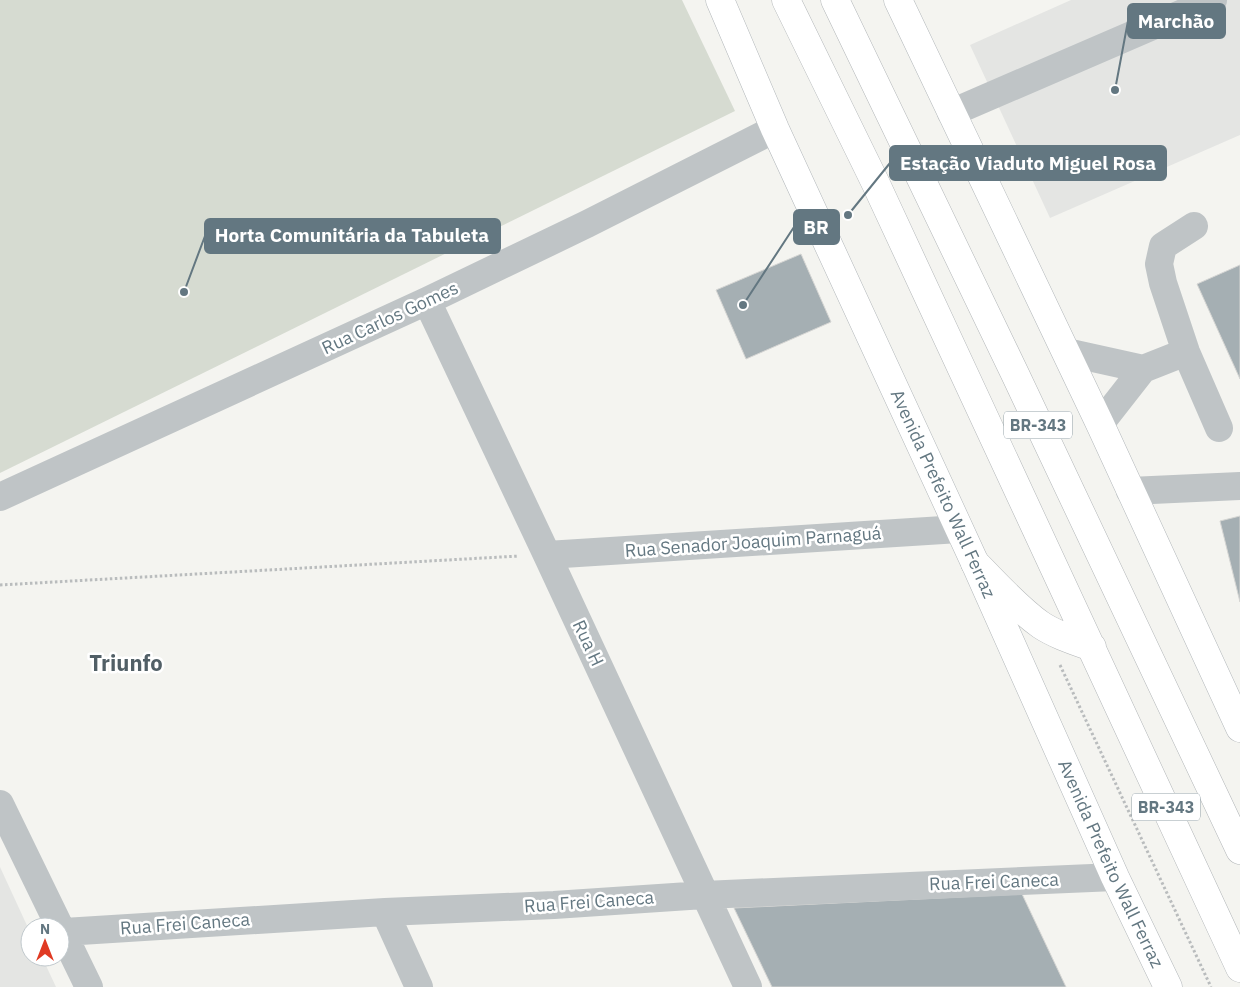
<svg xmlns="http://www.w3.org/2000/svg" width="1240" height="987" font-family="'IBM Plex Sans',sans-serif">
<rect width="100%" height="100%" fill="#f4f4f0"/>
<!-- built -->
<path fill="#e4e5e3" d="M1071,0H1240V135L1050,218L970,45Z
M0,867L30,932V957H42L56,987H0Z"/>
<!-- green -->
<path fill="#d6dbd1" d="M0,0H682L735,111L0,473Z"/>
<!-- building -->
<path fill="#a5afb3" stroke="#d5d5d3" d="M801,254L831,322L746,359L716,290Z
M1240,265V379L1197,284Z
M1240,516V602L1220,521Z
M1022,894L1066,987H772L734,908Z"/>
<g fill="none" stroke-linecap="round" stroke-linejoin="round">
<defs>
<g id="major">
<path id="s1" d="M720,0L775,129L975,563L1115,877L1168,987"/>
<path d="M898,0L1100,424L1240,728"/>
</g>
<path id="highway" d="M786,0L876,184L1240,968
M835,0L1016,376L1240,850
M975,563C996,584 1017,608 1041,625C1056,635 1075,641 1092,647"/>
</defs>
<!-- major casing -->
<use href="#major" stroke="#b2b7ba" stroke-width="29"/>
<!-- highway casing -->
<use href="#highway" stroke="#b2b6b8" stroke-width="29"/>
<!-- path -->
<path stroke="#b9bcbd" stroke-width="3" stroke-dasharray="2.5 2.5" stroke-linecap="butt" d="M0,585L519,556
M1060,665L1211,987"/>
<!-- minor -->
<path stroke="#bfc4c6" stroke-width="28" d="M951,113L1213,0
M1194,226L1163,246L1159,264L1163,283L1186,352L1219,428
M427,301L547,555L748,987
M1066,352L1143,369
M1100,424L1143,369L1186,352
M1130,491L1240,486
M0,497L427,301L587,224L775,129
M547,555L959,529
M0,804L89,987
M385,912L419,987
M64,932L385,912L554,905L704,895L1115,877"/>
<!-- major -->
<use href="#major" stroke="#fff" stroke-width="28"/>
<!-- highway -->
<use href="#highway" stroke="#fff" stroke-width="28"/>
</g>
<g text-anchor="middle" stroke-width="5" stroke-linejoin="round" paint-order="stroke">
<!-- shield labels -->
<g fill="#fff" stroke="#92a0a7" stroke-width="1">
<rect x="1004" y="411.5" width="68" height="27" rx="4"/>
<rect x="1132" y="793.5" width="68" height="27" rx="4"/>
</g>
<g font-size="16" font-weight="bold" fill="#637781">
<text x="1038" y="431">BR-343</text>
<text x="1166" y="813">BR-343</text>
</g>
<!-- street labels -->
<g font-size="18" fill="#637781" stroke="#fff">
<text transform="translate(390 318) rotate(-25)" y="6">Rua Carlos Gomes</text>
<text dy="6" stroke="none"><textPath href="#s1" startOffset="542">Avenida Prefeito Wall Ferraz</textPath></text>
<text transform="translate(753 542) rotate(-4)" y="6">Rua Senador Joaquim Parnaguá</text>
<text transform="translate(588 643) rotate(65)" y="6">Rua H</text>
<text dy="6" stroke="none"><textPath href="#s1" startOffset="948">Avenida Prefeito Wall Ferraz</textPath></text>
<text transform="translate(994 882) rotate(-2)" y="6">Rua Frei Caneca</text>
<text transform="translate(589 902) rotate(-4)" y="6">Rua Frei Caneca</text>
<text transform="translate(185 924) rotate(-4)" y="6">Rua Frei Caneca</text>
</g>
<!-- district labels -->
<g font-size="22" font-weight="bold" fill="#515f66" stroke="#fff">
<text x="126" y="671">Triunfo</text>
</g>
</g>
<!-- callouts -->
<path fill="none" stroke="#637781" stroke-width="2" d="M1115 90L1128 21M848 215L890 163M743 305L794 227M184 292L205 236"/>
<g fill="#637781" stroke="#fff" stroke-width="2">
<circle cx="1115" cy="90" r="5"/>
<circle cx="848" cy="215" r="5"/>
<circle cx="743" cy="305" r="5"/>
<circle cx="184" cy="292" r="5"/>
</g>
<g fill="#637781" stroke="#637781" stroke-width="2">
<rect x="1128" y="4" width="97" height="34" rx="5"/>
<rect x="890" y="146" width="276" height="34" rx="5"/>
<rect x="794" y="210" width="45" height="34" rx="5"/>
<rect x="205" y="219" width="295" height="34" rx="5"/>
</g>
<g font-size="19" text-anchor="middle" font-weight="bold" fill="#fff">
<text x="1176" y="28">Marchão</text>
<text x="1028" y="170">Estação Viaduto Miguel Rosa</text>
<text x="816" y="234">BR</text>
<text x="352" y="242">Horta Comunitária da Tabuleta</text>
</g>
<!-- north arrow -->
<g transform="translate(45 942)"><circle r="24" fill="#ffffff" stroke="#c1c9cd"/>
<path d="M0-4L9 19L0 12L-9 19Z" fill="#e03a23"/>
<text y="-8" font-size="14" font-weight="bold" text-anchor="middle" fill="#637781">N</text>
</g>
</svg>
